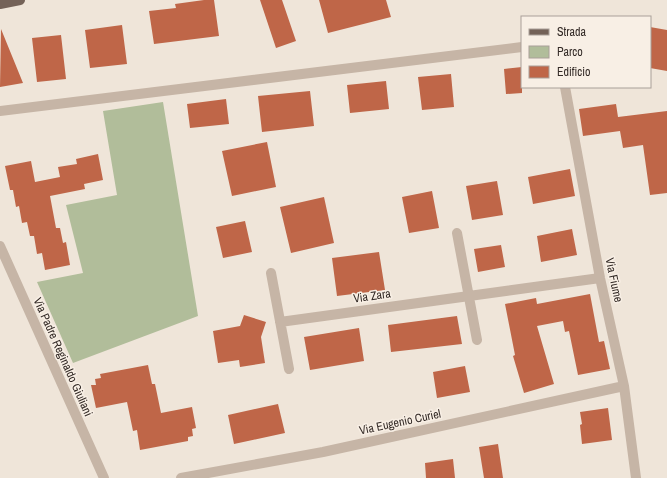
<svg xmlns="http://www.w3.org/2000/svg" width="667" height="478" font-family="'Archivo Narrow',sans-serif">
<rect width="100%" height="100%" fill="#efe5d9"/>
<!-- green -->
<path fill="#b1bd9a" d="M163,102L198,316L73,363L37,282L83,273L66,205L117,195L103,111Z"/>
<!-- building -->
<path fill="#bf6648" d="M204,0H214L219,36L154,44L149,11L176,8L175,4Z
M260,0H282L296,41L276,48Z
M319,0H386L391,17L328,33Z
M122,25L127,64L90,68L85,30Z
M650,27L667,30V71L650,68Z
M1,29L23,83L0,87Z
M61,35L66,79L37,82L32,38Z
M522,67V93L506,94L504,69Z
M451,74L454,107L422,110L418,77Z
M386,81L389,109L350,113L347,85Z
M310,91L314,126L262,132L258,96Z
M226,99L229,124L190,128L187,104Z
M616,104L618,117L667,111V193L650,195L643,145L623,148L620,131L583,136L579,109Z
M267,142L276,187L232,196L222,151Z
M98,154L103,180L84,184L85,189L50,196L56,228H60L63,243L66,242L70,265L45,270L42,253L37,254L34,236H30L27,222L22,223L19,206L16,207L13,190H10L5,166L31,161L35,182L60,177L58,167L77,164L76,159Z
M570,169L575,196L533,204L528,177Z
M497,181L503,215L472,220L466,186Z
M432,191L439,228L409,233L402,197Z
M324,197L334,243L291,253L280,207Z
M245,221L252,252L223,258L216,227Z
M572,229L577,255L541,262L537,236Z
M501,245L505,267L478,272L474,249Z
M379,252L385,290L337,296L332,258Z
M590,294L599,342L604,341L610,369L578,375L569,331L565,332L563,321L537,326L554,384L524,393L513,356L515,355L505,304L536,298L537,304Z
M244,315L266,322L261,337L265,363L240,367L239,360L218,363L213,331L240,326Z
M457,316L462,344L391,352L388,325Z
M359,328L364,361L310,370L304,337Z
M148,365L152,384H155L161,413L192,407L196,428L192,429L193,436L188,437V441L140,450L137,430L133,431L127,402L96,408L91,385H96L95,379L101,378L100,374Z
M465,366L470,392L437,398L433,372Z
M278,404L285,433L234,444L228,415Z
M608,408L612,440L582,444L580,425L582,424L580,412Z
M498,444L503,478H484L479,447Z
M453,459L455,478H426L425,463Z"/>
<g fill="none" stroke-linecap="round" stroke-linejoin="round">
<!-- minor -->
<path stroke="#c6b5a6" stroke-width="10" d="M565,87L600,278L624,386L636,478
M0,111L522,47
M457,233L477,340
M0,246L104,478
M271,273L289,369
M280,322L600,278
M181,478L323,452L624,386"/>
<!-- major -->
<path stroke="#746258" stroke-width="10" d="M0,4L20,0"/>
</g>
<g text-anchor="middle" stroke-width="3" stroke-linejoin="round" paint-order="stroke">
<!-- street labels -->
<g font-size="12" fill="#332a26" stroke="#f8efe5">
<text transform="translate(614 280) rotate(78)" y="4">Via Fiume</text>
<text transform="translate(372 296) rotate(-8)" y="4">Via Zara</text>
<text transform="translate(63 357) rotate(66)" y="4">Via Padre Reginaldo Giuliani</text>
<text transform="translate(400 422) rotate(-12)" y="4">Via Eugenio Curiel</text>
</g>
</g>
<!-- legend -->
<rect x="521" y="16" width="130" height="72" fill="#f8efe5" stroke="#a9a099"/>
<rect x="529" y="29" width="20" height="6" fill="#746258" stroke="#a9a099"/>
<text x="557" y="36" font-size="12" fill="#332a26">Strada</text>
<rect x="529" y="46" width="20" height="12" fill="#b1bd9a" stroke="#a9a099"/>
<text x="557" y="56" font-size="12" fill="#332a26">Parco</text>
<rect x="529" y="66" width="20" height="12" fill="#bf6648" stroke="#a9a099"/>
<text x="557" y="76" font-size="12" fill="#332a26">Edificio</text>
</svg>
